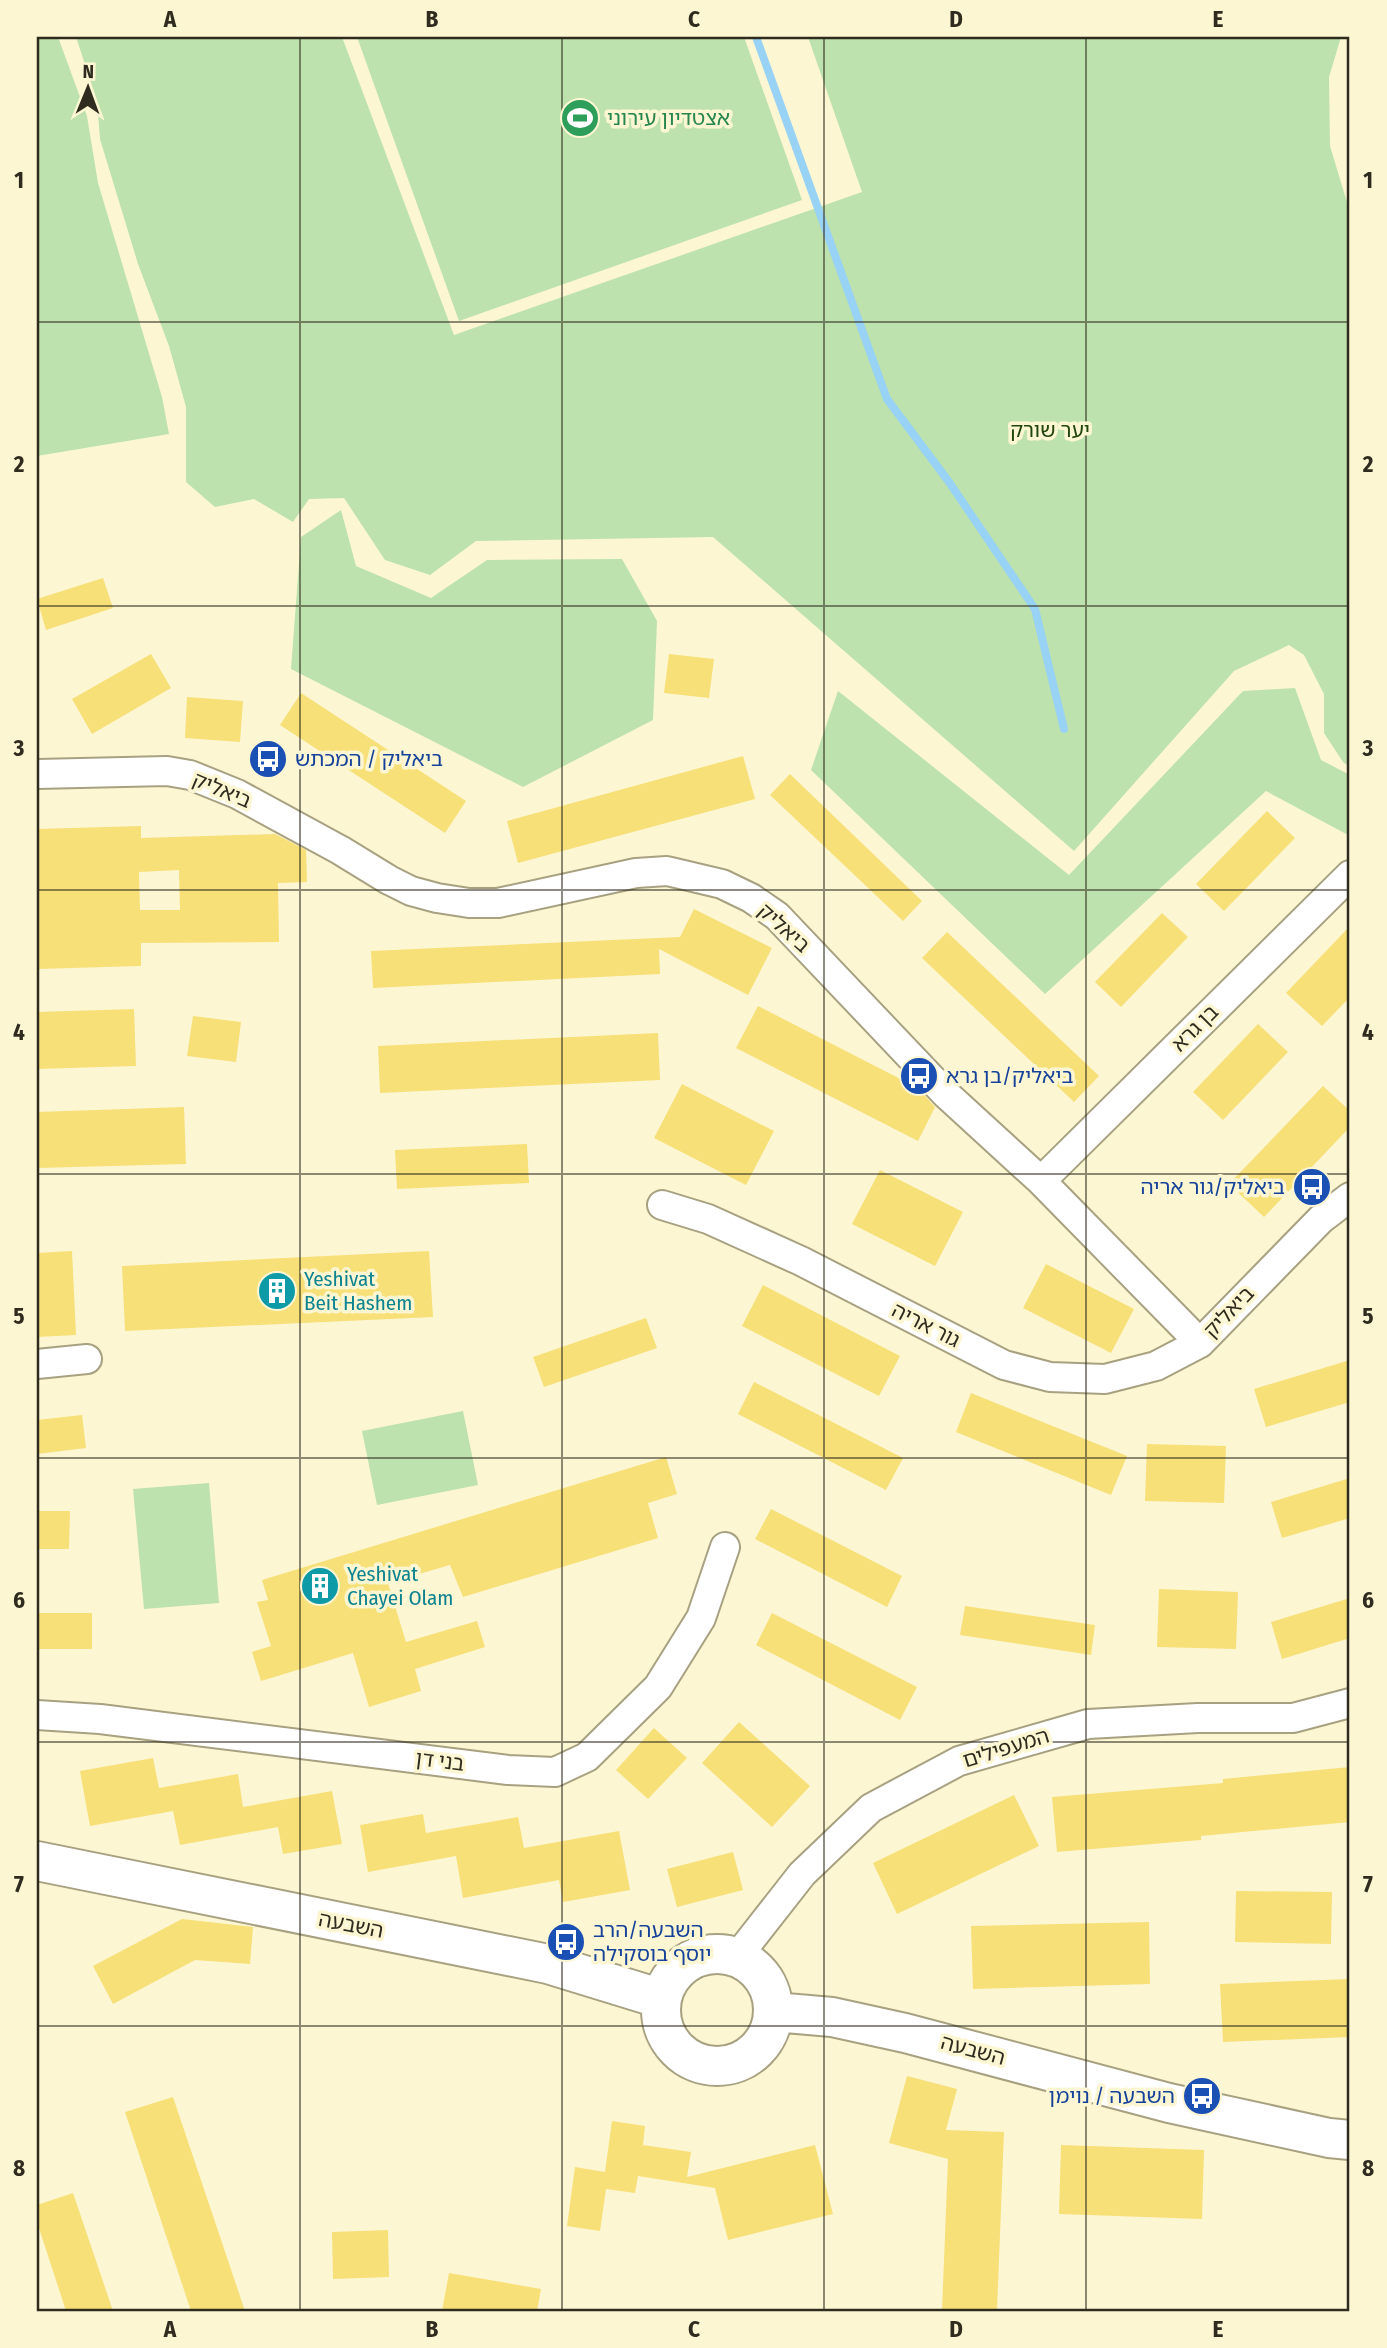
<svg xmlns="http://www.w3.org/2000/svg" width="1387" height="2348" font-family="'Fira Sans Condensed','Noto Sans Hebrew',sans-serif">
<rect width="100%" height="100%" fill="#fdf6d3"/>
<!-- green -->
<path fill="#bde2ad" d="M37,37H58L87,116L98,183L162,397L169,434L37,456Z
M76,37H342L454,335L862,192L808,37H1341L1329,77L1330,146L1350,212V767L1343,762L1324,733V694L1304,655L1289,645L1234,671L1074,851L713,537L476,541L430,575L385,560L344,498L309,499L293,522L254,499L215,507L186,482V407L169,346L138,264L100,139L97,101Z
M357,37H744L802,200L459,321Z
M341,510L356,566L431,598L487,560L622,559L657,621L653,720L523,787L291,669L301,537Z
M1295,688L1321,760L1350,775V836L1266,791L1045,994L811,770L838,691L1069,875L1243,691Z
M463,1411L478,1485L377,1505L362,1431Z
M209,1483L219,1603L144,1609L133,1489Z"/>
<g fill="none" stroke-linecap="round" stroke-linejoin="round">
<!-- stream -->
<path stroke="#98d2f4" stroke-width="8" d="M756,37L887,399L949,482L1035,609L1064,729"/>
</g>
<!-- building -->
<path fill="#f7e078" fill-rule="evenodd" d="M103,578L113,608L46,630L37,599Z
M151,654L171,688L92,734L72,699Z
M669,654L714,659L709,698L664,693Z
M301,693L466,801L445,833L280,725Z
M187,697L243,701L240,742L185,738Z
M743,756L755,799L518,863L507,821Z
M790,774L922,901L903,921L770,795Z
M1267,811L1295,838L1224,911L1196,884Z
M141,826V838L275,834L306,850L307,882L278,883L279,942L141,943V966L37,969V829ZM179,870L180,910H140L139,872Z
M694,909L772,948L748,995L659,949L660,974L373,988L371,951L680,937Z
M1162,913L1188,937L1121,1007L1095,982Z
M1350,926V997L1322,1026L1286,993Z
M947,932L1099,1076L1074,1102L922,958Z
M758,1006L918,1088L935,1107L918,1141L736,1048Z
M134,1009L136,1066L37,1069V1012Z
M193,1016L241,1022L236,1062L187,1056Z
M1258,1024L1288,1052L1223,1120L1193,1092Z
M658,1033L660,1080L380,1093L378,1046Z
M682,1084L774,1131L746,1185L654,1138Z
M1323,1086L1350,1111V1127L1264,1217L1229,1184Z
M184,1107L186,1164L37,1168V1112Z
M527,1144L529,1183L397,1189L395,1150Z
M880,1170L963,1212L935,1266L852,1224Z
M72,1251L76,1335L37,1337V1253Z
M429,1251L433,1317L125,1331L122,1266Z
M1046,1264L1134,1309L1111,1353L1023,1308Z
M763,1285L900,1356L879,1396L742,1326Z
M646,1318L657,1348L544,1387L533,1357Z
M1350,1360V1402L1266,1427L1254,1389Z
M754,1382L903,1458L886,1490L738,1414Z
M971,1393L1127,1456L1111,1495L956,1432Z
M82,1415L86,1448L37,1454V1420Z
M1147,1444L1226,1446L1224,1503L1145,1501Z
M666,1457L677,1494L648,1503L658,1538L463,1597L450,1565L388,1583L406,1642L477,1621L485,1647L415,1669L421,1691L369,1707L353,1653L261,1681L252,1652L271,1646L257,1602L268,1600L262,1580Z
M1350,1478V1518L1282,1538L1271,1502Z
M771,1509L902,1576L887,1607L755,1539Z
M37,1511H70L69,1549H37Z
M1159,1589L1238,1592L1236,1649L1157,1647Z
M1350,1598V1638L1282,1659L1271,1622Z
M965,1606L1095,1625L1091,1655L960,1635Z
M37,1613H92V1649H37Z
M772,1613L917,1687L900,1720L756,1645Z
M739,1722L810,1786L772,1827L702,1763Z
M654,1728L687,1758L648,1799L616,1770Z
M153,1758L159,1788L238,1774L243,1807L332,1791L342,1844L283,1854L278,1827L180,1845L173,1811L90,1826L80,1771Z
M1350,1767V1822L1201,1836V1840L1057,1852L1052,1797L1223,1783V1779Z
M1014,1795L1039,1846L897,1914L873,1863Z
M423,1814L426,1833L518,1817L524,1848L619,1831L630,1890L563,1902L559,1880L463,1898L456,1856L368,1872L360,1825Z
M733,1852L743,1890L677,1907L667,1869Z
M1236,1891L1332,1892L1331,1944L1235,1942Z
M182,1919L253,1927L250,1964L195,1960L113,2004L93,1966Z
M1149,1922L1150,1984L973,1989L971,1926Z
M1350,1979V2037L1223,2042L1220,1984Z
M907,2076L957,2089L946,2130L1004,2132L997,2311H942L948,2159L889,2143Z
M173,2097L245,2311H191L125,2112Z
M612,2121L645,2126L643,2145L691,2152L687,2177L815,2145L833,2214L728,2240L715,2188L638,2176L635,2193L606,2189L600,2231L567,2226L575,2167L605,2172Z
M1061,2145L1204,2150L1202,2219L1059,2214Z
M73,2193L113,2311H66L37,2222V2205Z
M388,2230L389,2277L333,2279L332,2232Z
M449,2273L541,2289L537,2311H442Z"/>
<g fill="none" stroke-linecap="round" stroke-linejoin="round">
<defs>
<path id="street" d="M37,774L167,771L190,775L237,794L340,850L389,880L411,891L437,898L469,903H498L636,873L667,871L722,884L751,898L777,916L947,1095L1041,1181L1200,1343
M1041,1181L1350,875
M662,1205L708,1219L801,1261L1004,1365L1050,1377L1105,1379L1156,1366L1200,1343L1321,1219L1350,1197
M37,1364L87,1359
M37,1715L100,1719L508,1770L555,1772L587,1757L658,1687L701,1618L725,1547
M737,1957L802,1874L871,1808L959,1761L1088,1724L1198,1718H1293L1350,1703"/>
<path id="secondary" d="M37,1861L548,1964L662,1999
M661 2010a56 56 0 1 1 112 0a56 56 0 1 1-112 0Z
M774,2012L832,2017L905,2033L1169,2103L1329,2138L1350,2140"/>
</defs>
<!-- street casing -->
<use href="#street" stroke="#a8a181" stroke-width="32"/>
<!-- secondary casing -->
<use href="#secondary" stroke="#a8a181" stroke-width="42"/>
<!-- street -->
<use href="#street" stroke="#fff" stroke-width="28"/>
<!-- secondary -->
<use href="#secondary" stroke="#fff" stroke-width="38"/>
</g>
<!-- grid -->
<path fill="none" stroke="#2f2c1f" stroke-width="2" stroke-opacity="0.55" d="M300,37V2311M562,37V2311M824,37V2311M1086,37V2311M37,322H1350M37,606H1350M37,890H1350M37,1174H1350M37,1458H1350M37,1742H1350M37,2026H1350"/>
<!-- icons -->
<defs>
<symbol id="stadium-disc" viewBox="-11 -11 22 22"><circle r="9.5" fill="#2e9e5b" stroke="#fdf6d3"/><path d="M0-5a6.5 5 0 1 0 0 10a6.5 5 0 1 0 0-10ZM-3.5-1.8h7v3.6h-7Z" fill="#fff"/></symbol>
<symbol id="bus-disc" viewBox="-11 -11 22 22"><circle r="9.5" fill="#1a4fb4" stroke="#fdf6d3"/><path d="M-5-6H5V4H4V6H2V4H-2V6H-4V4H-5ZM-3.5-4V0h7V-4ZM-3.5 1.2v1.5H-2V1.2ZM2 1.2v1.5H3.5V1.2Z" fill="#fff"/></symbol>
<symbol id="building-disc" viewBox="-11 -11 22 22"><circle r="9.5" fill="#0f9aa8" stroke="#fdf6d3"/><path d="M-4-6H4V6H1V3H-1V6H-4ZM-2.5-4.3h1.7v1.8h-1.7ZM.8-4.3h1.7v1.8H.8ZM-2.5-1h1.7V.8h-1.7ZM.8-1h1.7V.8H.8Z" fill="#fff"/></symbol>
</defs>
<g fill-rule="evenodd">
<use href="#stadium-disc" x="558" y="96" width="44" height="44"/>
<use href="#bus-disc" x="246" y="737" width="44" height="44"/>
<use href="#bus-disc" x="897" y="1054" width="44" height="44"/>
<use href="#bus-disc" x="1290" y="1165" width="44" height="44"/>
<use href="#building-disc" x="255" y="1269" width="44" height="44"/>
<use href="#building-disc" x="298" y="1564" width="44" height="44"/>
<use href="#bus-disc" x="544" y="1920" width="44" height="44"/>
<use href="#bus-disc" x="1180" y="2074" width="44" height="44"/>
</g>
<g text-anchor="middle" stroke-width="7" stroke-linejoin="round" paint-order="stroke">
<!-- leisure labels -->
<g font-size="21" fill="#27864d" stroke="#fdf6d3" text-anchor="start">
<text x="607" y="125">אצטדיון עירוני</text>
</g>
<!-- park labels -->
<g font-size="21" fill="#21450b" stroke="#fdf6d3">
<text x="1050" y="437">יער שורק</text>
</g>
<!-- transit labels -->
<g font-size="21" fill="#164399" stroke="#fdf6d3" text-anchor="start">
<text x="295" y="766">ביאליק / המכתש</text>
<text x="946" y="1083">ביאליק/בן גרא</text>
<text x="1285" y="1194" text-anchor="end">ביאליק/גור אריה</text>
<text x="593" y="1937">השבעה/הרב<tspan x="593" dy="24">יוסף בוסקילה</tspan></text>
<text x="1175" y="2103" text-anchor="end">השבעה / נוימן</text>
</g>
<!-- street labels -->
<g font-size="21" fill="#2f2c1f" stroke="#fdf6d3">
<text transform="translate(222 790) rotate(23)" y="7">ביאליק</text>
<text transform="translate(784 928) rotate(42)" y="7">ביאליק</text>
<text transform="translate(1195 1028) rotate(-45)" y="7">בן גרא</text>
<text transform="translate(1229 1312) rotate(-46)" y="7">ביאליק</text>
<text transform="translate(926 1325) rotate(27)" y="7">גור אריה</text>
<text transform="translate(1006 1748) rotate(-17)" y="7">המעפילים</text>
<text transform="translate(440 1761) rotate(7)" y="7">בני דן</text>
<text transform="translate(351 1925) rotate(11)" y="7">השבעה</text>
<text transform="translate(973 2050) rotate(15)" y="7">השבעה</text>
</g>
<!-- culture labels -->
<g font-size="21" fill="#0d838f" stroke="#fdf6d3" text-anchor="start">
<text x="304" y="1286">Yeshivat<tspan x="304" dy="24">Beit Hashem</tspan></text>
<text x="347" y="1581">Yeshivat<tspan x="347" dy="24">Chayei Olam</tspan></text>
</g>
</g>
<!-- border -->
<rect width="1387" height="2348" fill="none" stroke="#fdf6d3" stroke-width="77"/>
<!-- north arrow -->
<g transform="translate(88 88) rotate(1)" stroke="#fdf6d3" stroke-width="5" paint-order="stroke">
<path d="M0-5L12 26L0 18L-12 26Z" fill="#2f2c1f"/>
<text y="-10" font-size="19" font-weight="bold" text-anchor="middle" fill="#2f2c1f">N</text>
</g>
<rect x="38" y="38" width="1310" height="2272" fill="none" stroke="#2f2c1f" stroke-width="2.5"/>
<g font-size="23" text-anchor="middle" font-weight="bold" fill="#2f2c1f">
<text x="170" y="27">A</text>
<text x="432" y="27">B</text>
<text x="694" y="27">C</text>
<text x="956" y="27">D</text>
<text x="1218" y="27">E</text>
<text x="19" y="188">1</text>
<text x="1368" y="188">1</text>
<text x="19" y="472">2</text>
<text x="1368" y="472">2</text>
<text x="19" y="756">3</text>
<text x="1368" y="756">3</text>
<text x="19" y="1040">4</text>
<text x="1368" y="1040">4</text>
<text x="19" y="1324">5</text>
<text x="1368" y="1324">5</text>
<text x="19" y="1608">6</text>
<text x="1368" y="1608">6</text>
<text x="19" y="1892">7</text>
<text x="1368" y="1892">7</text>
<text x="19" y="2176">8</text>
<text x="1368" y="2176">8</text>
<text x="170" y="2337">A</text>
<text x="432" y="2337">B</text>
<text x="694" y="2337">C</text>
<text x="956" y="2337">D</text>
<text x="1218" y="2337">E</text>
</g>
</svg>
